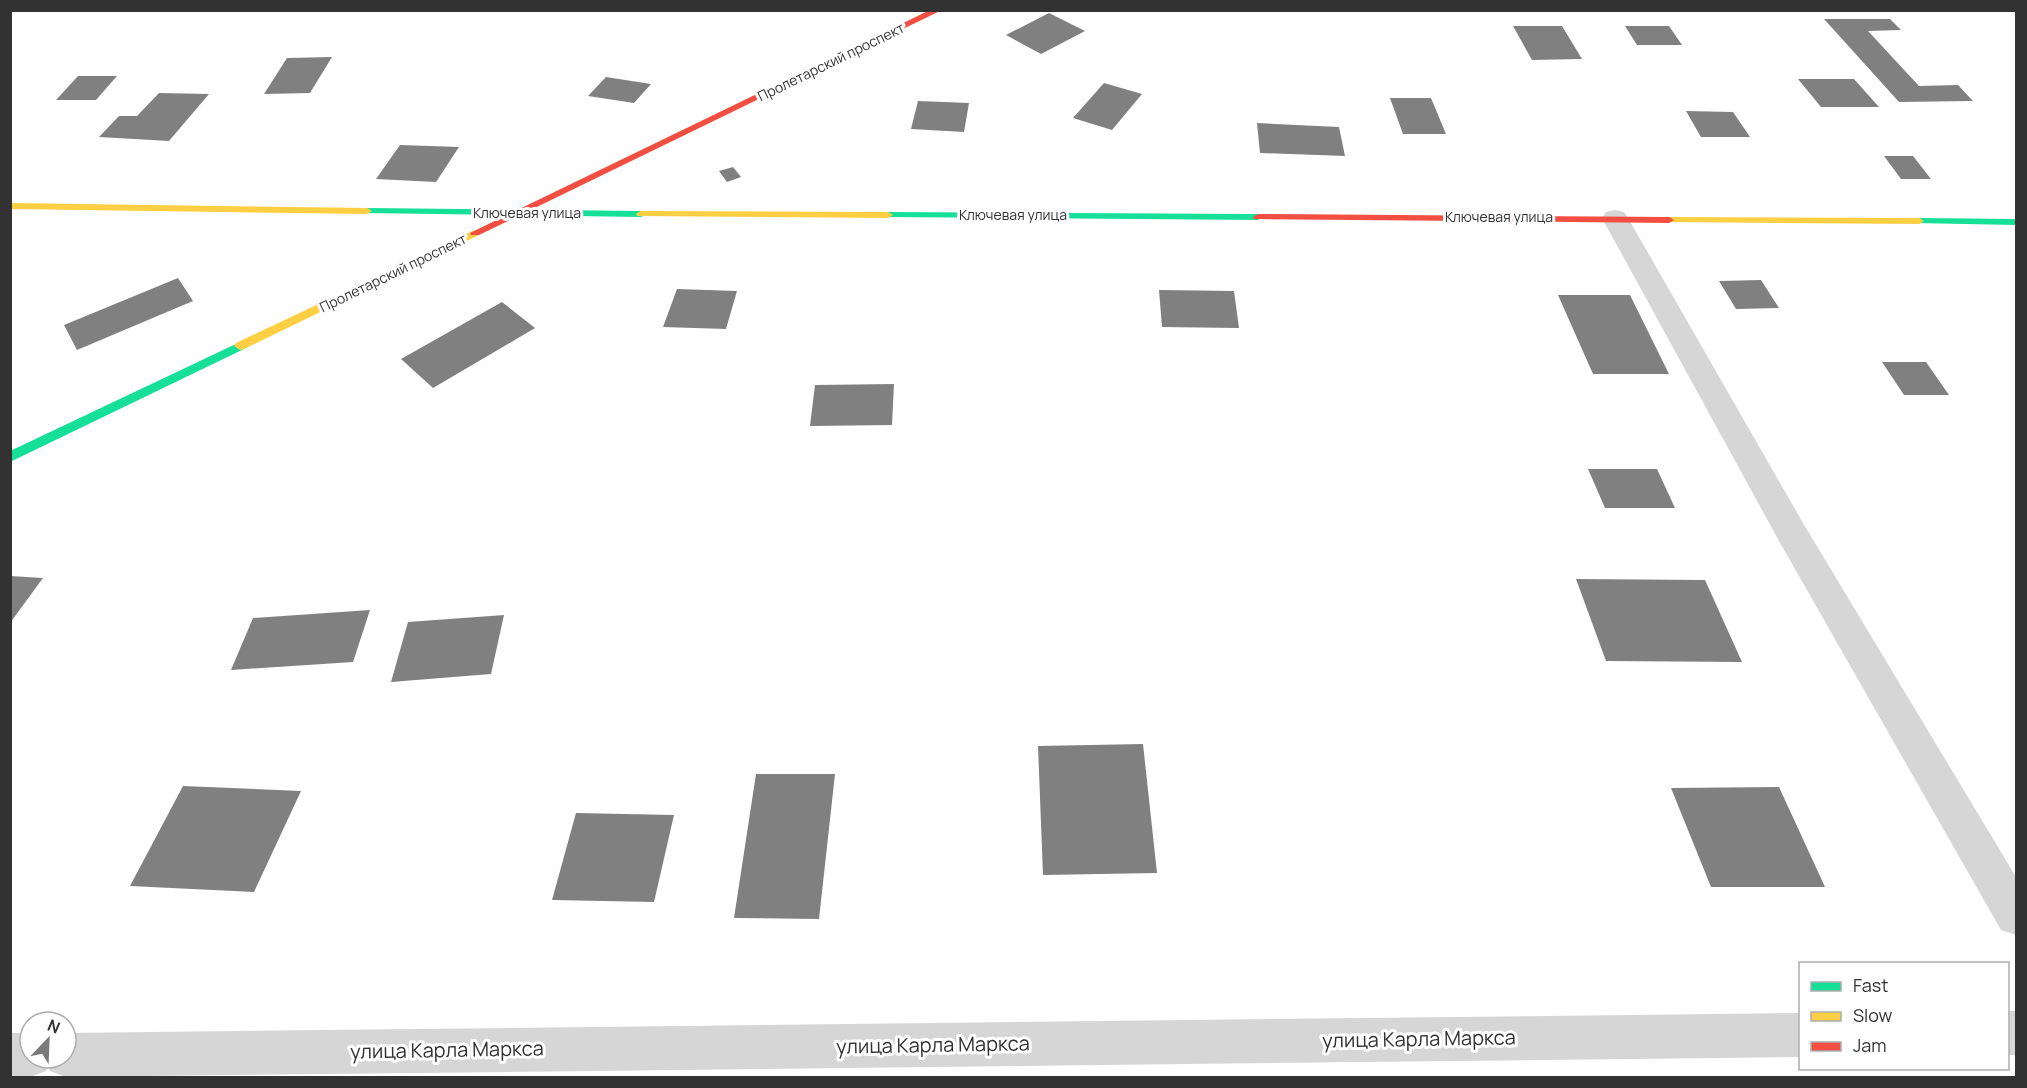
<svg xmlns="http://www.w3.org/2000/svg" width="2027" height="1088" font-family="Manrope,sans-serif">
<rect width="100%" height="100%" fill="#fff"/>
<!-- building -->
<path fill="#808080" d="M1049,13L1085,31L1041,54L1006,35Z
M1824,19H1890L1901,30L1868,31L1919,86L1958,85L1973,101L1899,102Z
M1513,26H1562L1582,59L1532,60Z
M1625,26H1669L1682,45H1637Z
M332,57L310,93L264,94L287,58Z
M78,76H117L96,100H56Z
M606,77L651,84L634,103L588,96Z
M1798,79H1854L1879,107H1821Z
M1104,83L1142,94L1112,130L1073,118Z
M159,93L209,94L169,141L99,137L119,116H137Z
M1390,98H1431L1446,134H1403Z
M918,101L969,103L964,132L911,129Z
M1686,111L1733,112L1750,137H1701Z
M1257,123L1339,127L1345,156L1260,153Z
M400,145L459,147L436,182L376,179Z
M1884,156H1913L1931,179H1901Z
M733,167L741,177L727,182L719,171Z
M178,278L193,301L77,350L64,325Z
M1761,280L1779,308L1736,309L1719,281Z
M677,289L737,291L726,329L663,327Z
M1159,290L1234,291L1239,328L1162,327Z
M1558,295H1630L1669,374H1593Z
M502,302L535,328L433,388L401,359Z
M1882,362H1926L1949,395H1904Z
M894,384L892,425L810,426L815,385Z
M1588,469H1657L1675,508H1605Z
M10,576L43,578L10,623Z
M1576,579L1705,580L1742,662L1606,661Z
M370,610L353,662L231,670L253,618Z
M504,615L491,674L391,682L408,622Z
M1143,744L1157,873L1043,875L1038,746Z
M756,774H835L819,919L734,918Z
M183,786L301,791L254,892L130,886Z
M1779,787L1825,887H1711L1671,788Z
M576,813L674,815L654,902L552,900Z"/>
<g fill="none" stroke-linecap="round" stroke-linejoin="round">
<!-- street -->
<path fill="#d6d6d6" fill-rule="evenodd" d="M1615,210L1624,212L1628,218L1803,523L2016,877V935L2001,930L1779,541L1602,218L1606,212Z
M2008,1011H2016V1055H2008Z
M1800,1013V1057L66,1077L50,1071L48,1065L46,1071L30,1077H10V1033H30V1058H66V1033Z"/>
<!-- fast -->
<path fill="#16e098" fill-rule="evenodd" d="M367,208L641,211L646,214L641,217L363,213V209Z
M888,212L1258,214L1263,217L1258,220L884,217L883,215Z
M1919,218L2016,219V225L1915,223V219Z
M240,342L246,346L244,349L10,462V451Z"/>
<!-- slow -->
<path fill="#ffcf43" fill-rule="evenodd" d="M10,203L367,208L372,211L367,214L10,209Z
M641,211L888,212L893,215L888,218L637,216L636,214Z
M1669,217L1919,218L1924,221L1919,224L1665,222V218Z
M475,230L479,231V235L244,349L240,350L234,346L236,343Z"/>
<!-- jam -->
<path fill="#f24e42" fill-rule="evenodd" d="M930,10H942L479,235H471L470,233Z
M1258,214L1669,217L1674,220L1669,223L1254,219L1253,217Z"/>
</g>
<g text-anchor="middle" stroke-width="6" stroke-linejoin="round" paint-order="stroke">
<!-- far-street labels -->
<g font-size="14" fill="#323232" stroke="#fff">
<text transform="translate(831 62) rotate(-26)" y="5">Пролетарский проспект</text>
<text x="527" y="218">Ключевая улица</text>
<text x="1013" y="220">Ключевая улица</text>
<text x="1499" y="222">Ключевая улица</text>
<text transform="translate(393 273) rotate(-26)" y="5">Пролетарский проспект</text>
</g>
<!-- near-street labels -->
<g font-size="20" fill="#323232" stroke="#fff">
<text transform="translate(1419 1039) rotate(-1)" y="7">улица Карла Маркса</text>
<text transform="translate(933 1045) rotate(-1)" y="7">улица Карла Маркса</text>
<text transform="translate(447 1050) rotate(-1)" y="7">улица Карла Маркса</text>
</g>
</g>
<!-- border -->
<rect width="2027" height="1088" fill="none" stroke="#323232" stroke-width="24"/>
<!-- legend -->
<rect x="1799" y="962" width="210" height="108" fill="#ffffff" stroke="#adadad" stroke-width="1.5"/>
<rect x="1811" y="982" width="30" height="9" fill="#16e098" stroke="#adadad" stroke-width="1.5"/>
<text x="1853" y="992" font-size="18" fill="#323232">Fast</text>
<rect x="1811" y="1012" width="30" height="9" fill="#ffcf43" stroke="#adadad" stroke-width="1.5"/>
<text x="1853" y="1022" font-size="18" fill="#323232">Slow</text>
<rect x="1811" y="1042" width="30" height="9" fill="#f24e42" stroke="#adadad" stroke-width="1.5"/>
<text x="1853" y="1052" font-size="18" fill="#323232">Jam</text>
<!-- north arrow -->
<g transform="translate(48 1040) rotate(23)"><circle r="28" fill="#ffffff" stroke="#adadad" stroke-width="1.5"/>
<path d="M0-4.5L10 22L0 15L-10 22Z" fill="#7a7a7a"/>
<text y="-9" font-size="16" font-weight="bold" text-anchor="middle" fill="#323232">N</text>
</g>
</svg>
